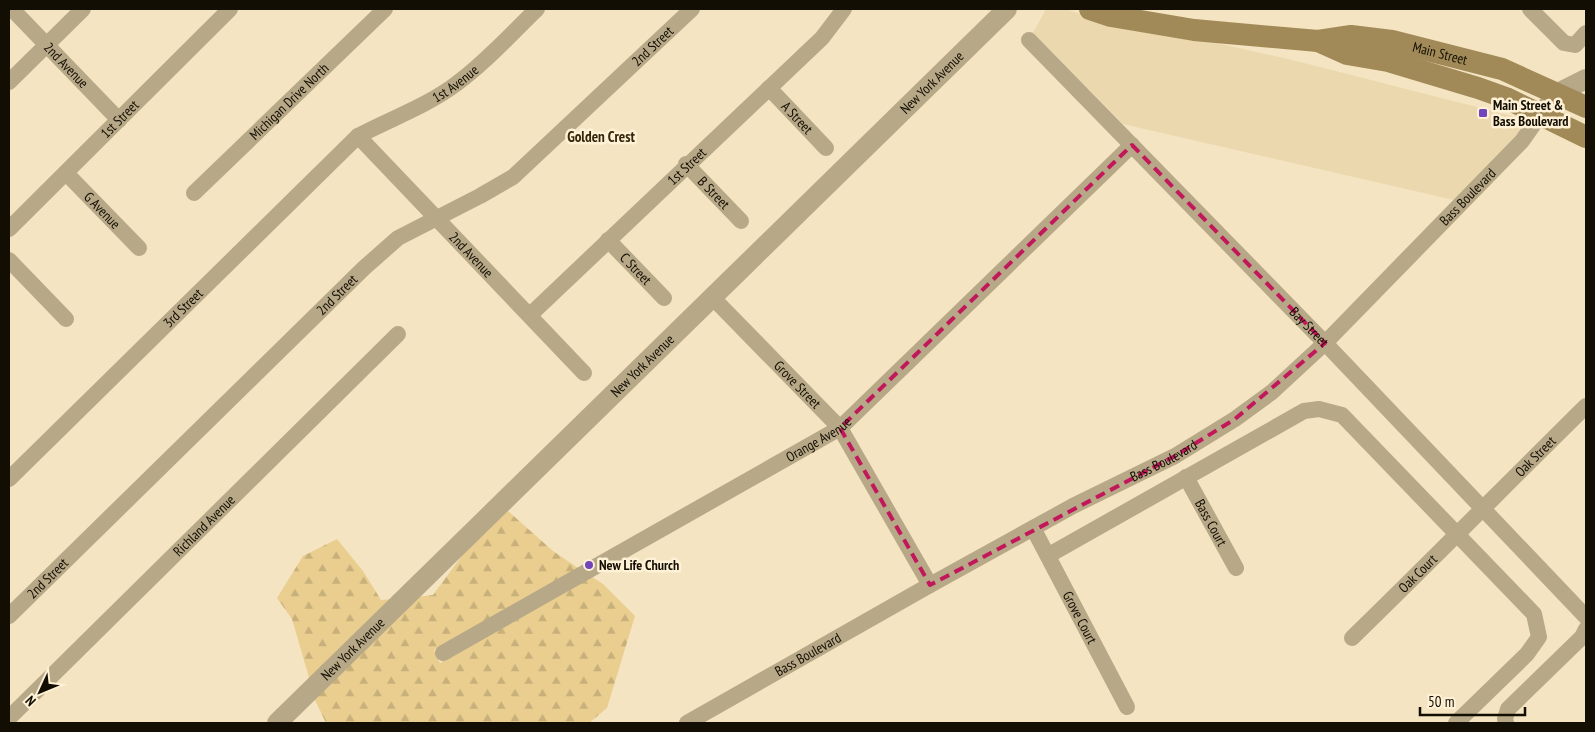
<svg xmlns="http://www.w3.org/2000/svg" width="1595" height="732" font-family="'PT Sans Narrow',sans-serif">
<defs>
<pattern id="forest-firs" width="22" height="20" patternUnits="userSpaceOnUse" patternTransform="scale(1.25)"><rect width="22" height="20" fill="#eace90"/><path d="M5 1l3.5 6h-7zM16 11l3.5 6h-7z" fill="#c8b07b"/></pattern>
</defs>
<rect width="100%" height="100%" fill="#f4e4c1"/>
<!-- built -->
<path fill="#ebd8ae" d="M1046,9H1065L1109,23L1199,39L1296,61L1528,120L1516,136L1454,200L1123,124L1033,33Z"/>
<!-- forest -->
<path fill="url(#forest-firs)" d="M507,510L553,551L578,568L434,650L440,663L592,577L603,584L635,616L607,708L589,723H326L314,698L417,597L433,595L464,553Z
M337,539L363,571L381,600L394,599L310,681L292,619L277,598L303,556Z"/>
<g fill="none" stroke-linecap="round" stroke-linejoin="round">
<!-- minor -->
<g stroke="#b7a888" stroke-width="16">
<path id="s1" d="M12,9L119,120"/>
<path d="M1530,9L1564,43L1575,45L1586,33"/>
<path id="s2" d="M1029,40L1325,343L1586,617"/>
<path d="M9,82L83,9"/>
<path id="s3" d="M769,88L826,148"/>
<path id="s4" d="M358,136L584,373"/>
<path id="s5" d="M686,164L741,221"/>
<path id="s6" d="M66,173L139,248"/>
<path id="s7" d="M194,193L385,9"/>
<path id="s8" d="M9,229L230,9"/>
<path id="s9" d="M608,240L664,298"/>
<path d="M9,260L66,319"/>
<path id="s10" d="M713,298L840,428L930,585"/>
<path id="s11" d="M530,315L822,38L844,9"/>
<path id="s12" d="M1186,477L1236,568"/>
<path id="s13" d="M9,479L358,136C390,119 427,106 456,84C485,63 511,34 537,9"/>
<path id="s14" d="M1033,528L1127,707"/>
<path d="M1049,555L1304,411L1319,409L1342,415L1534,614L1539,637L1527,654L1456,723"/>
<path id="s15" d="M9,616L364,268L398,238L480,196L513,177L692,9"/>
<path id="s16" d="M1352,638C1431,561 1508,483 1586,406"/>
<path id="s17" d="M443,653L840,428L1132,145"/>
<path id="s18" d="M9,718L398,334"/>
<path id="s19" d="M687,723L930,585L1073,506L1175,456L1235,419L1272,392L1325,343L1522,141L1541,114"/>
<path d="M1506,723L1505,719L1508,709L1582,637L1586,629"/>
</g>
<!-- tertiary -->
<g stroke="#b7a888" stroke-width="20">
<path d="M1541,114L1558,93L1586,79"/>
<path id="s20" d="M277,723L1007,9"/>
</g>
<!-- secondary -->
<g stroke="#a18a58" stroke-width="22">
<path id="s21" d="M1090,9L1111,16L1194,30L1318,41L1351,36L1392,41L1502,69L1586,107"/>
<path d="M1318,41L1347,54L1388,61L1478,88L1506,98L1586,137"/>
</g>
</g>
<!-- marked area -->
<path fill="none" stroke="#c2185b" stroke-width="4" stroke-dasharray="10 6" stroke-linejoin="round" d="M1132,145L1325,343L1235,419L1175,456L930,585L840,428Z"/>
<!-- markers -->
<g fill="#7244bc" stroke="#fef1d5" stroke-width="2">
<rect x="1478" y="108" width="10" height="10" rx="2.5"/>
<circle cx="589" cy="565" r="5"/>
</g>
<g text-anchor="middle" stroke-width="5" stroke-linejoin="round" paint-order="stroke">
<!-- street labels -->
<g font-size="14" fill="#130e03" stroke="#fef1d5">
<text dy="5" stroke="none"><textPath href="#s15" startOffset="864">2nd Street</textPath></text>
<text dy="5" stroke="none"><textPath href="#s21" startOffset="355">Main Street</textPath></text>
<text dy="5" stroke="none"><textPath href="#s1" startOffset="78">2nd Avenue</textPath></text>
<text dy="5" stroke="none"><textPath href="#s13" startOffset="600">1st Avenue</textPath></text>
<text dy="5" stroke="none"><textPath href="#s20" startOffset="916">New York Avenue</textPath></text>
<text dy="5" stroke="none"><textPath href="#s7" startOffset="132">Michigan Drive North</textPath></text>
<text dy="5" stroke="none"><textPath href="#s3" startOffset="41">A Street</textPath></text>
<text dy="5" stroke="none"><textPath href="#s8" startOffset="156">1st Street</textPath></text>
<text dy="5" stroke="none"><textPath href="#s11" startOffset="216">1st Street</textPath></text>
<text dy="5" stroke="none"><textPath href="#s5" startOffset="40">B Street</textPath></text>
<text dy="5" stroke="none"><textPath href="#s19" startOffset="949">Bass Boulevard</textPath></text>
<text dy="5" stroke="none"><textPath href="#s6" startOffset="52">G Avenue</textPath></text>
<text dy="5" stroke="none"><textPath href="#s4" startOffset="164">2nd Avenue</textPath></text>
<text dy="5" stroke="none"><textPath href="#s9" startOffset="40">C Street</textPath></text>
<text dy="5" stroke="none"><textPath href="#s15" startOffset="459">2nd Street</textPath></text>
<text dy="5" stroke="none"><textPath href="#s13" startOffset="244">3rd Street</textPath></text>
<text dy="5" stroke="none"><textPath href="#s2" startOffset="401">Bay Street</textPath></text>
<text dy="5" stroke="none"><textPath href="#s20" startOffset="511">New York Avenue</textPath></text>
<text dy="5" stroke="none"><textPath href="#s10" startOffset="121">Grove Street</textPath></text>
<text dy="5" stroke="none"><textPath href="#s17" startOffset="432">Orange Avenue</textPath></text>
<text dy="5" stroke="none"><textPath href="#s16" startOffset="258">Oak Street</textPath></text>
<text dy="5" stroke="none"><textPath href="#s19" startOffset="544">Bass Boulevard</textPath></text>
<text dy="5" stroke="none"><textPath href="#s12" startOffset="52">Bass Court</textPath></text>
<text dy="5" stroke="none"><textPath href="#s18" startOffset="274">Richland Avenue</textPath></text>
<text dy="5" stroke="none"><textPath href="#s16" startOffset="92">Oak Court</textPath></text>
<text dy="5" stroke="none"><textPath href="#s15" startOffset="54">2nd Street</textPath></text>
<text dy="5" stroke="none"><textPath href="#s14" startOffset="101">Grove Court</textPath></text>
<text dy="5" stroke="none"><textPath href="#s20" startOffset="106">New York Avenue</textPath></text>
<text dy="5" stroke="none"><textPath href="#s19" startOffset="139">Bass Boulevard</textPath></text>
</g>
<!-- poi labels -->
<g font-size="14" font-weight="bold" fill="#130e03" stroke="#fef1d5" text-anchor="start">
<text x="1493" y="110">Main Street &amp;<tspan x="1493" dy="16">Bass Boulevard</tspan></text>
<text x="599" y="570">New Life Church</text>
</g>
<!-- neighbourhood labels -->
<g font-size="15" font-weight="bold" fill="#352809" stroke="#fef1d5">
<text x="601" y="142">Golden Crest</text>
</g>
</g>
<!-- border -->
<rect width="1595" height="732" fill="none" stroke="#130e03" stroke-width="20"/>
<!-- north arrow -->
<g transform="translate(40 692) rotate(226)" stroke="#fef1d5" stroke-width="4" paint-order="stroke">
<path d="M0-4L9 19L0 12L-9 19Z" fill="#130e03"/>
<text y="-8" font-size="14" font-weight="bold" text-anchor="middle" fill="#130e03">N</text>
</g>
<!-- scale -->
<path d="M1420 707v8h105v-8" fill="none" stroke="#130e03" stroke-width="2.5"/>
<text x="1428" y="707" font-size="15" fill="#130e03" stroke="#fef1d5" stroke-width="4" paint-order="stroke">50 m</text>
</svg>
